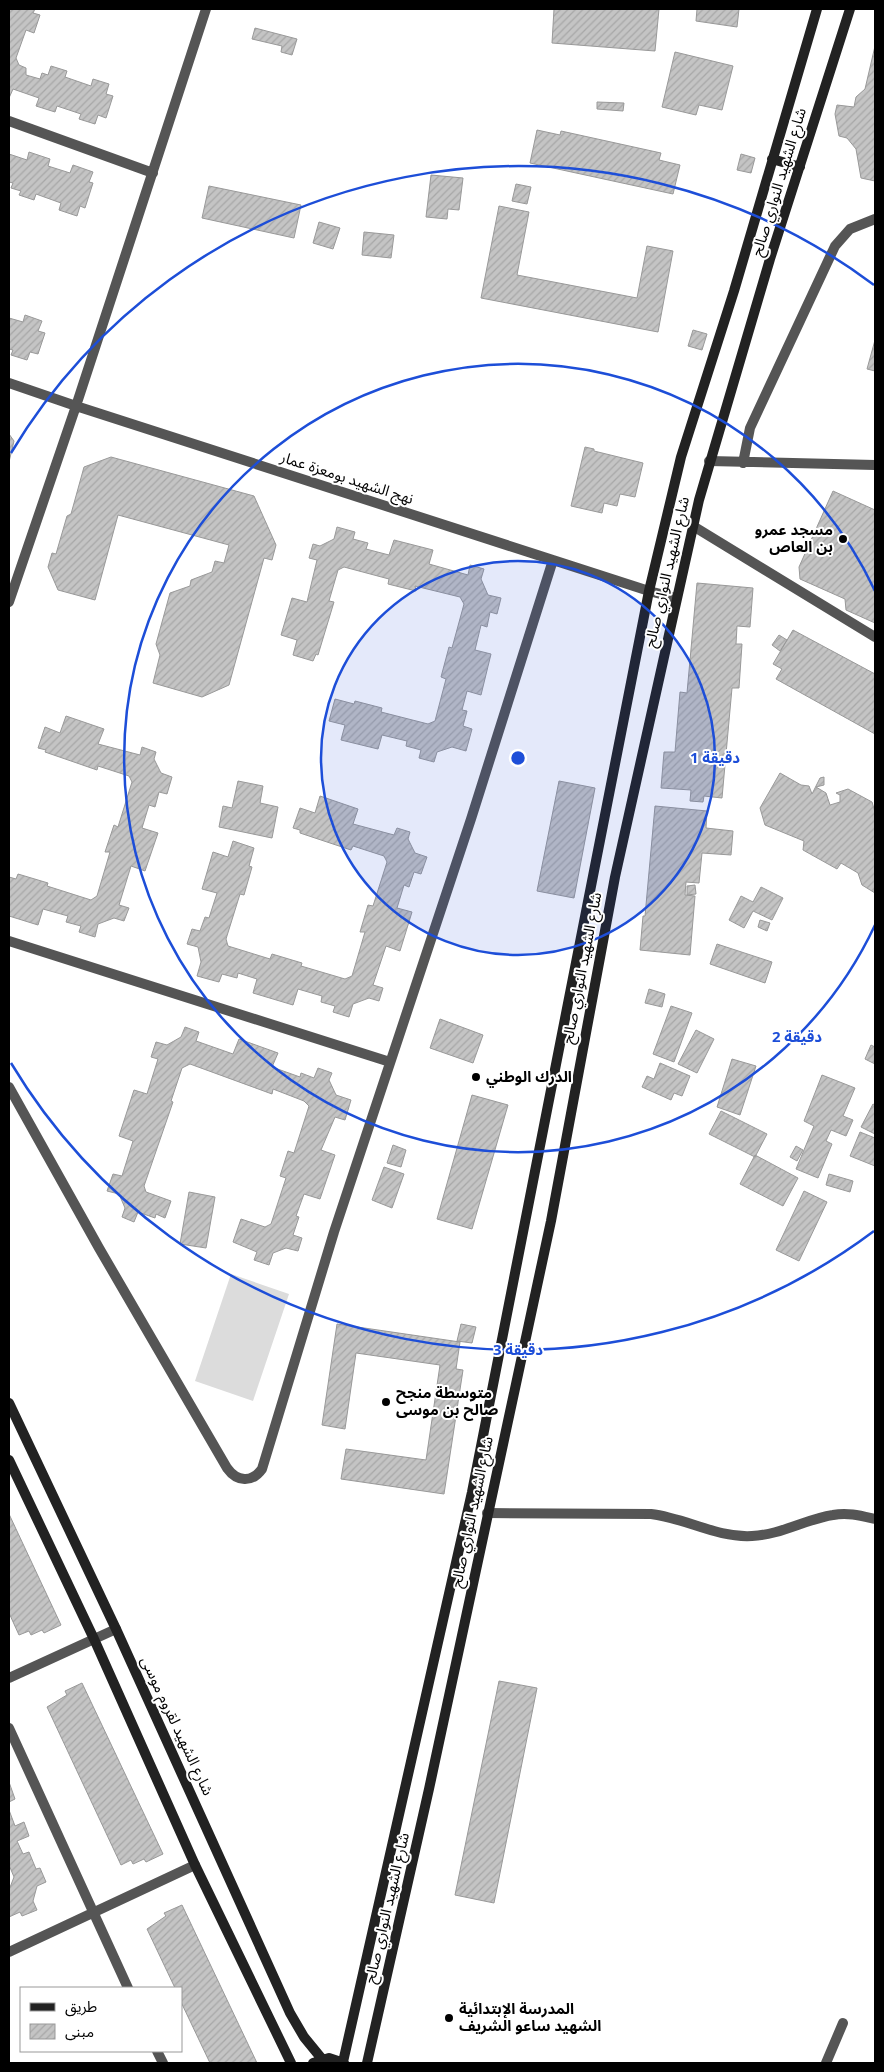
<svg xmlns="http://www.w3.org/2000/svg" width="884" height="2072" font-family="'Noto Sans','Noto Sans Arabic',sans-serif">
<defs>
<pattern id="building-hatch" width="6" height="6" patternUnits="userSpaceOnUse" patternTransform="scale(1.25)"><rect width="6" height="6" fill="#c4c4c4"/><path d="M-1 1l2-2M0 6l6-6M5 7l2-2" fill="none" stroke="#a7a7a7"/></pattern>
</defs>
<rect width="100%" height="100%" fill="#fff"/>
<!-- pitch -->
<path fill="#dcdcdc" d="M231,1274L289,1294L253,1401L195,1381Z"/>
<!-- building -->
<path fill="url(#building-hatch)" stroke="#999" d="M9,9H35L33,13L40,15L34,33L26,30L16,58L19,65L26,68V75L40,79L42,73L48,75L51,66L67,71L65,77L91,86L93,79L109,84L106,94L113,96L106,118L98,115L95,124L79,119L81,114L57,106L55,112L36,106L39,98L13,89L9,98Z
M554,9H659L655,51L552,43Z
M697,9H739L737,27L696,21Z
M255,28L297,39L292,55L281,52L282,46L252,39Z
M875,46V181L861,178L856,149L847,138L839,136L835,114L837,105L854,107L856,97L865,89Z
M675,52L733,66L722,110L699,105L696,115L662,107Z
M597,102L624,103L623,111L597,109Z
M537,130L560,135L561,131L661,153L659,160L680,165L673,194L530,163Z
M29,152L50,159L48,166L70,173L73,165L93,172L89,182L93,183L85,208L80,206L77,216L59,210L61,203L36,194L34,200L19,195L21,191L11,188L13,183L9,182V154L27,160Z
M741,154L755,158L751,173L737,170Z
M431,175L463,178L459,210L448,209L447,219L426,217Z
M516,184L531,187L527,204L512,201Z
M209,186L301,205L294,238L202,218Z
M499,206L529,212L517,275L637,298L647,246L673,251L658,332L481,298Z
M319,222L340,228L333,249L313,243Z
M364,232L394,235L391,258L362,255Z
M25,315L42,321L38,331L45,333L38,354L30,352L27,360L11,355L13,350L9,349V318L23,322Z
M693,330L707,334L702,350L688,346Z
M875,340V371L867,369Z
M9,434L14,441L9,462Z
M585,447L594,449V451L643,463L635,497L620,494L617,506L604,503L602,513L571,506Z
M111,457L254,496L276,545L272,560L264,558L229,685L202,697L153,683L160,655L156,644L170,593L190,586L191,580L212,572L215,561L224,563L229,545L118,515L95,600L58,590L48,567L52,553L56,554L67,516L71,514L84,467Z
M833,491L875,510V623L846,610L845,599L800,579L799,567Z
M337,527L355,532L353,539L368,543L366,549L389,555L394,540L433,550L429,564L468,575L470,565L484,569L481,579L488,595L501,598L497,614L490,612L487,627L481,625L475,650L491,654L481,695L467,691L462,710L467,711L463,726L472,729L466,751L452,747L437,752L434,762L419,758L421,750L406,746L407,741L382,735L378,749L341,740L345,725L329,721L335,699L354,704L355,701L382,708L381,712L428,724L435,721L446,679L441,677L449,647L452,648L464,604L460,597L415,586L416,591L388,584L389,579L344,567L338,570L329,601L334,602L318,655L316,654L313,661L293,655L297,640L281,635L292,598L307,602L317,560L309,558L313,544L320,546L334,539Z
M697,583L753,588L750,627L737,626L736,644H742L739,688H732L722,798L704,796L703,802L690,801L691,790L661,788L664,752H675L680,692L687,693Z
M793,630L875,674V734L776,679L782,669L773,664Z
M779,635L787,640L780,651L772,645Z
M66,716L104,729L98,744L140,755L142,747L156,752L154,759L161,773L172,777L167,794L159,792L155,807L149,805L142,828L158,833L145,871L131,866L119,905L129,908L124,921L114,918L98,924L95,937L79,932L81,926L66,922L68,916L43,909L38,925L9,916V877L16,879L18,874L48,883L47,886L91,900L97,896L110,852H105L114,825L118,827L132,782L129,776L98,766L97,770L45,752L46,750L38,748L45,727L60,733Z
M780,773L801,785L809,786L812,794L820,778L824,777V785L816,787L826,793L830,805L840,802V795L836,793L848,789L872,802L875,812V893L862,885L858,873L841,863L837,869L803,850L804,841L765,825L760,808Z
M238,781L263,786L260,803L278,807L272,838L219,827L223,806L232,808Z
M559,781L595,788L574,898L537,891Z
M320,796L358,809L353,824L394,835L397,828L410,832L408,839L415,853L427,857L421,874L414,872L409,887L404,885L397,908L412,912L400,951L386,946L373,985L383,988L379,1001L369,998L353,1004L349,1017L333,1012L335,1006L321,1002L322,996L298,989L293,1005L253,993L257,979L238,973L237,978L222,974L219,982L197,976L201,962L198,947L187,944L192,929L200,931L205,917L209,918L217,893L202,889L213,852L228,857L233,841L254,848L249,866L252,867L244,895L240,894L226,939L228,946L270,959L272,954L302,963L301,966L345,979L352,976L365,932H360L368,905L373,906L387,862L384,856L353,846L351,850L300,833V830L293,828L300,808L315,813Z
M655,806L707,811L706,828L733,831L731,855L702,853L699,883L686,882L685,895L695,896L690,955L640,950L643,916H645Z
M695,885L696,894L687,895V886Z
M761,887L783,898L772,920L753,911L744,928L729,920L741,896L753,902Z
M760,920L770,923L767,931L758,927Z
M717,944L772,962L765,983L710,964Z
M649,989L665,994L662,1007L645,1003Z
M671,1006L692,1013L674,1062L653,1054Z
M440,1019L483,1035L473,1063L430,1048Z
M185,1027L199,1032L196,1041L233,1054L239,1039L278,1053L272,1067L300,1077L301,1073L314,1078L318,1068L332,1073L329,1080L336,1095L351,1100L345,1120L335,1117L321,1150L335,1155L320,1199L304,1194L296,1216L299,1217L293,1235L302,1238L298,1251L286,1248L273,1253L269,1265L254,1260L257,1252L233,1242L241,1219L265,1227L271,1224L286,1178L280,1176L288,1151L294,1153L309,1106L304,1101L273,1089L272,1094L190,1064L182,1068L171,1101L173,1102L144,1186L146,1192L171,1201L165,1218L156,1214L155,1218L138,1212L134,1222L122,1217L125,1208L119,1194L107,1191L113,1174L122,1176L133,1141L119,1136L134,1090L147,1094L158,1059L151,1057L156,1042L167,1045L181,1037Z
M696,1030L714,1039L697,1073L678,1064Z
M871,1045L875,1047V1064L865,1059Z
M732,1059L756,1066L740,1115L717,1107Z
M660,1063L690,1076L682,1096L674,1093L671,1100L642,1087L647,1076L654,1079Z
M822,1075L855,1088L843,1116L853,1120L846,1136L831,1130L826,1141L832,1144L818,1178L796,1169L814,1126L804,1121Z
M472,1095L508,1105L472,1229L437,1219Z
M873,1104L875,1105V1134L861,1127Z
M721,1111L767,1134L755,1157L709,1134Z
M860,1132L875,1138V1166L850,1156Z
M393,1145L406,1150L401,1167L387,1163Z
M796,1146L803,1150L797,1161L790,1157Z
M755,1155L798,1178L783,1206L740,1184Z
M384,1167L404,1174L392,1208L372,1200Z
M829,1174L853,1181L850,1192L826,1185Z
M804,1191L827,1202L799,1261L776,1250Z
M189,1192L215,1197L206,1248L180,1244Z
M337,1324L460,1342L456,1369L463,1370L444,1494L341,1479L346,1449L426,1460L440,1365L356,1353L345,1429L322,1425Z
M461,1324L476,1327L472,1343L457,1341Z
M9,1514L61,1625L44,1633L42,1630L31,1635L29,1631L19,1635L9,1613Z
M499,1681L537,1688L494,1903L455,1895Z
M82,1683L163,1854L146,1862L144,1859L133,1864L131,1860L121,1865L47,1707L67,1695L65,1691Z
M9,1782L15,1799L9,1802Z
M9,1810L15,1826L24,1822L29,1836L17,1841L23,1854L29,1852L36,1869L40,1868L46,1882L37,1886L33,1901L37,1910L22,1916L20,1912L9,1917V1890L14,1877L9,1865Z
M182,1905L257,2063H210L181,2002V1988H175L147,1929L166,1916L164,1913Z"/>
<g fill="none" stroke-linecap="round" stroke-linejoin="round">
<!-- street -->
<path stroke="#555" stroke-width="10" d="M9,121L153,173
M9,383L76,406L649,591L676,598
M709,461L875,465
M743,463L750,428L835,246L850,229L875,219
M693,526L875,637
M9,602L76,406L206,9
M9,941L390,1062
M9,1087L99,1248L227,1468C237,1482 252,1483 262,1469L334,1232L471,819L553,560
M487,1513L651,1514C686,1518 716,1538 752,1536C780,1535 806,1519 833,1515C848,1512 862,1516 875,1519
M9,1678L116,1629
M9,1728L128,1988
M9,1952L195,1865
M157,2051L163,2063
M826,2063L843,2023"/>
<!-- secondary -->
<path stroke="#222" stroke-width="10" d="M772,159L800,167
M9,1403L116,1629L290,2013L304,2037L322,2059
M9,1460L94,1639L195,1865L291,2063
M343,2062L472,1492L649,591L681,457L734,291L817,9
M313,2063L329,2058L344,2063
M367,2063L429,1789L551,1221L615,877L699,500L770,259L850,9"/>
</g>
<!-- distance rings -->
<circle cx="518" cy="758" r="197" fill="#1d4ed8" fill-opacity=".12"/>
<g fill="none" stroke="#1d4ed8" stroke-width="2.5">
<circle cx="518" cy="758" r="197"/>
<path d="M875 925A394 394 0 1 1 875 591"/>
<path d="M874 1231A592 592 0 0 1 11 1063M11 453A592 592 0 0 1 874 285"/>
</g>
<!-- markers -->
<g fill="#000" stroke="#fff" stroke-width="2">
<circle cx="843" cy="539" r="5"/>
<circle cx="476" cy="1077" r="5"/>
<circle cx="386" cy="1402" r="5"/>
<circle cx="449" cy="2018" r="5"/>
</g>
<g text-anchor="middle" stroke-width="4" stroke-linejoin="round" paint-order="stroke">
<!-- street labels -->
<g font-size="15" fill="#000" stroke="#fff">
<text transform="translate(779 182) rotate(-73)" y="5">شارع الشهيد النواري صالح</text>
<text transform="translate(347 478) rotate(18)" y="5">نهج الشهيد بومعزة عمار</text>
<text transform="translate(667 572) rotate(-77)" y="5">شارع الشهيد النواري صالح</text>
<text transform="translate(582 968) rotate(-79)" y="5">شارع الشهيد النواري صالح</text>
<text transform="translate(472 1512) rotate(-78)" y="5">شارع الشهيد النواري صالح</text>
<text transform="translate(177 1726) rotate(65)" y="5">شارع الشهيد لقروم موسى</text>
<text transform="translate(387 1908) rotate(-77)" y="5">شارع الشهيد النواري صالح</text>
</g>
<!-- poi labels -->
<g font-size="15" font-weight="bold" fill="#000" stroke="#fff" text-anchor="start">
<text x="833" y="535" text-anchor="end">مسجد عمرو<tspan x="833" dy="17">بن العاص</tspan></text>
<text x="486" y="1082">الدرك الوطني</text>
<text x="396" y="1398">متوسطة منجح<tspan x="396" dy="17">صالح بن موسى</tspan></text>
<text x="459" y="2014">المدرسة الإبتدائية<tspan x="459" dy="17">الشهيد ساعو الشريف</tspan></text>
</g>
</g>
<circle cx="518" cy="758" r="8" fill="#1d4ed8" stroke="#fff" stroke-width="2.5"/>
<g font-size="15" text-anchor="middle" font-weight="bold" fill="#1d4ed8" stroke="#fff" stroke-width="4" stroke-linejoin="round" paint-order="stroke">
<text x="715" y="763">1 دقيقة</text>
<text x="797" y="1042">2 دقيقة</text>
<text x="518" y="1355">3 دقيقة</text>
</g>
<!-- border -->
<rect width="884" height="2072" fill="none" stroke="#000000" stroke-width="20"/>
<!-- legend -->
<rect x="20" y="1987" width="162" height="65" fill="#ffffff" stroke="#999999"/>
<rect x="30" y="2003" width="25" height="8" fill="#222222" stroke="#999999"/>
<text x="65" y="2012" font-size="15" fill="#000000">طريق</text>
<rect x="30" y="2024" width="25" height="15" fill="url(#building-hatch)" stroke="#999999"/>
<text x="65" y="2037" font-size="15" fill="#000000">مبنى</text>
</svg>
